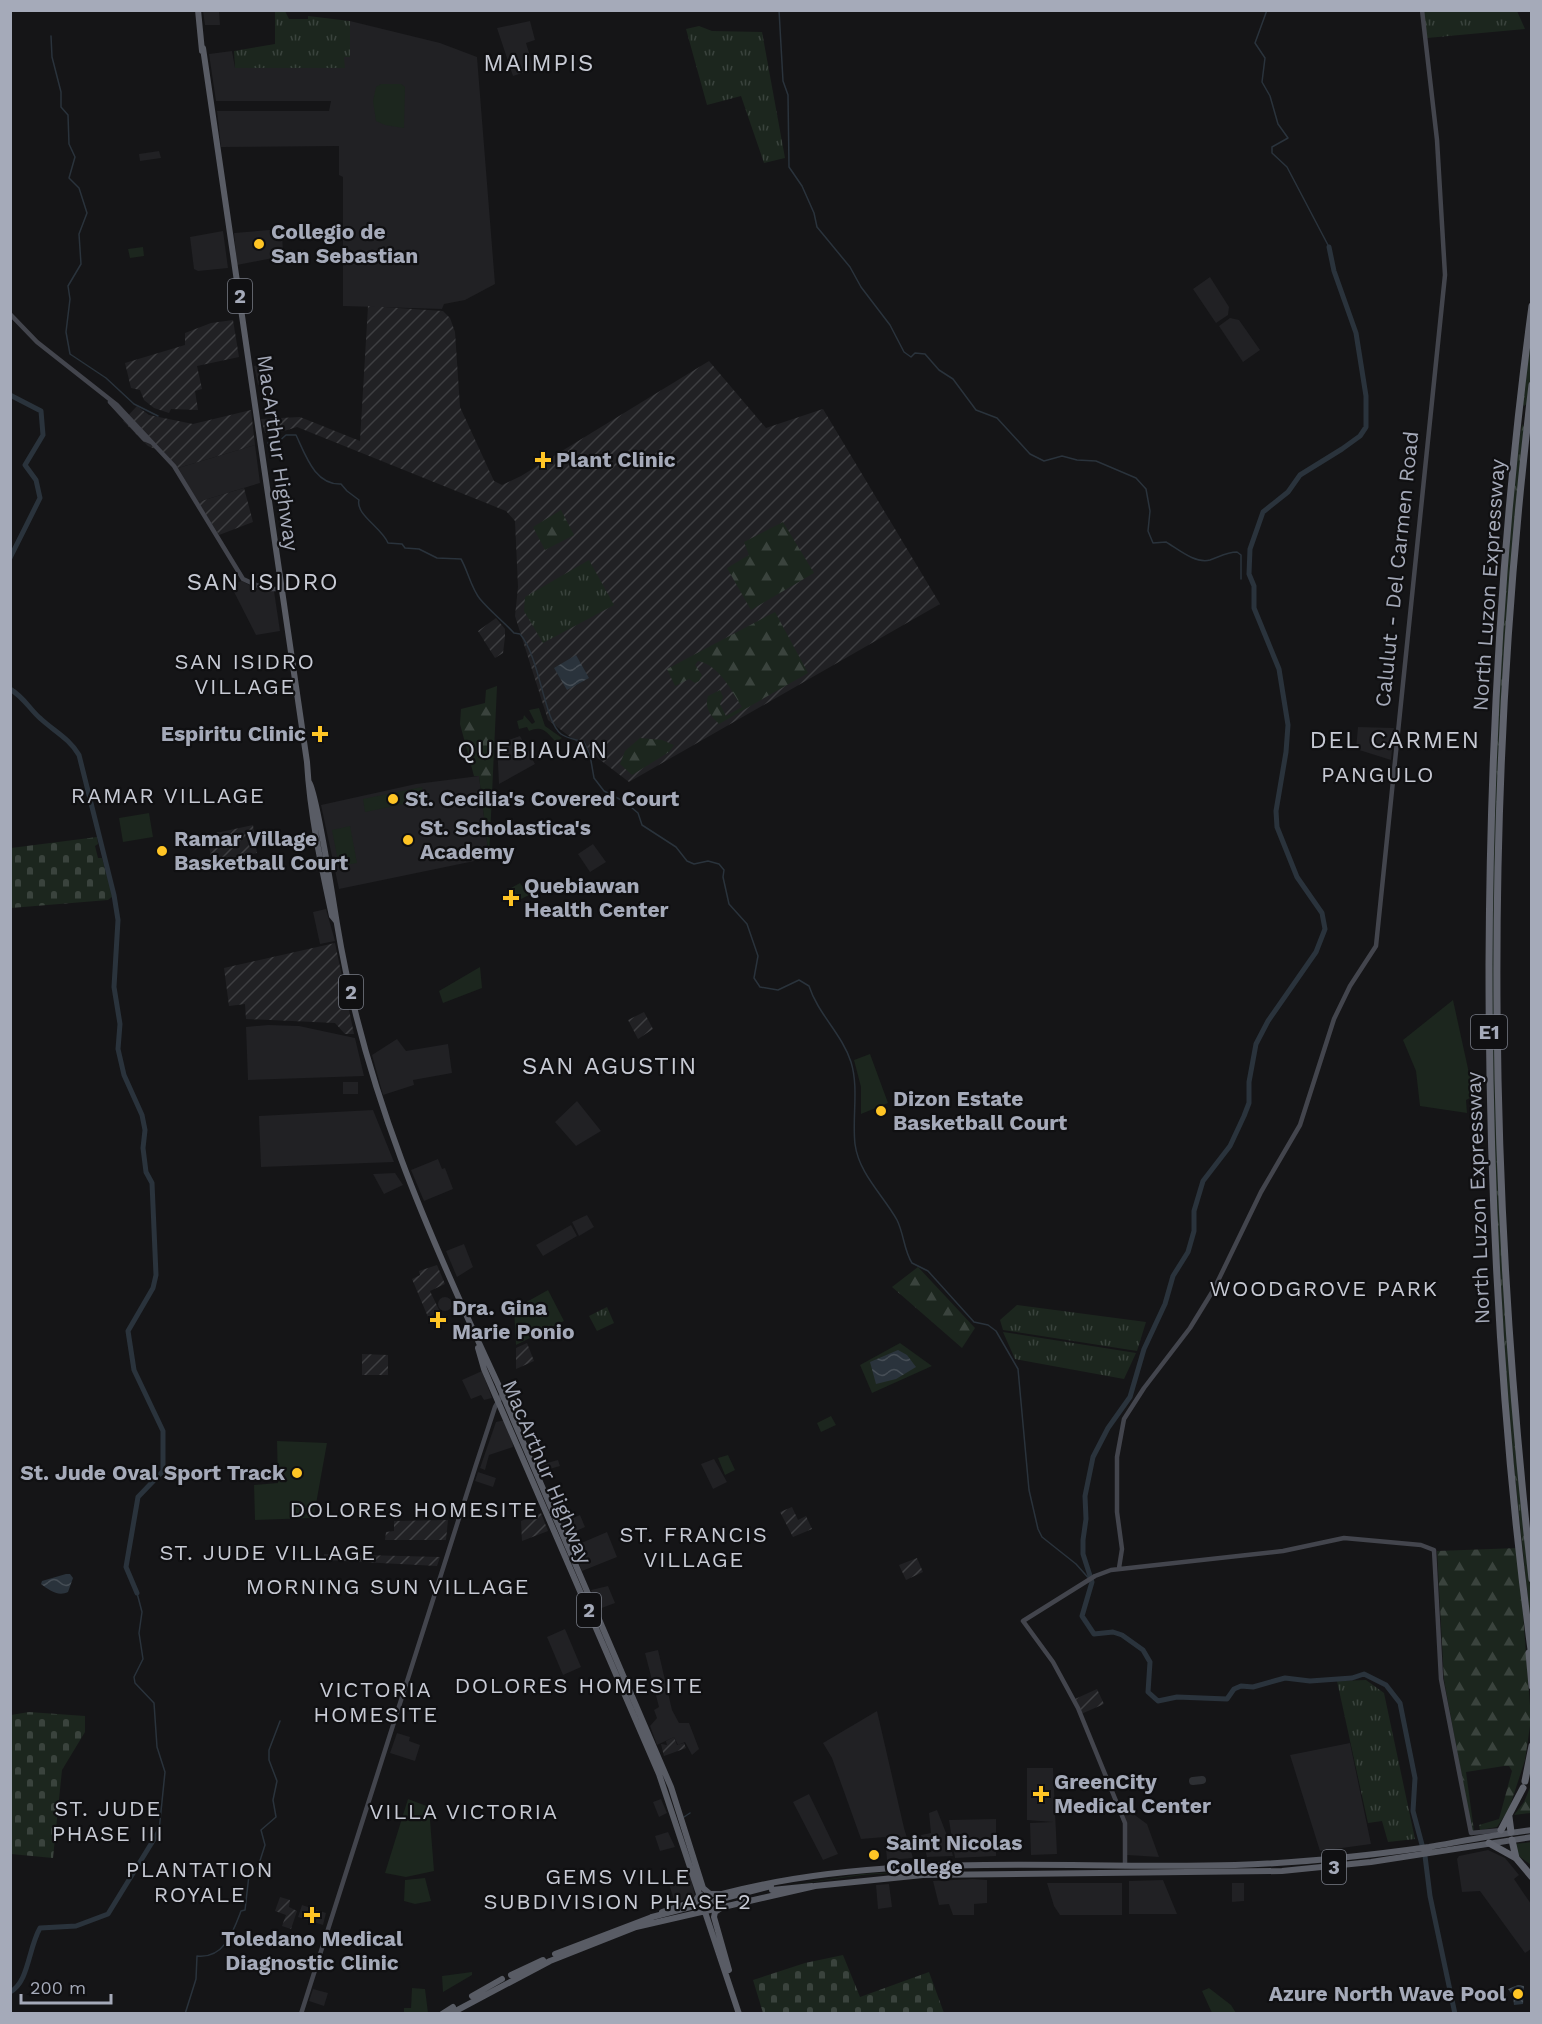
<svg xmlns="http://www.w3.org/2000/svg" width="1542" height="2024" font-family="'Work Sans',sans-serif">
<defs>
<pattern id="industrial-furrows" width="10" height="10" patternUnits="userSpaceOnUse" patternTransform="scale(1.5)"><rect width="10" height="10" fill="#212124"/><path d="M-1 1l2-2M0 10L10 0M9 11l2-2" fill="none" stroke="#3e3f42"/></pattern>
<pattern id="grass-tufts" width="24" height="20" patternUnits="userSpaceOnUse" patternTransform="scale(1.5)"><rect width="24" height="20" fill="#1c261e"/><path d="M3 7l-1-3M5 7V3M7 7l1-3M15 17l-1-3M17 17v-4M19 17l1-3" fill="none" stroke="#3a433d"/></pattern>
<pattern id="forest-firs" width="22" height="20" patternUnits="userSpaceOnUse" patternTransform="scale(1.5)"><rect width="22" height="20" fill="#1c261e"/><path d="M5 1l3.5 6h-7zM16 11l3.5 6h-7z" fill="#3a433d"/></pattern>
<pattern id="cemetery-stones" width="16" height="16" patternUnits="userSpaceOnUse" patternTransform="scale(1.5)"><rect width="16" height="16" fill="#1c261e"/><path d="M2 7V4a2 2 0 0 1 4 0v3zM10 15v-3a2 2 0 0 1 4 0v3z" fill="#3a433d"/></pattern>
<pattern id="water-waves" width="16" height="10" patternUnits="userSpaceOnUse" patternTransform="scale(1.5)"><rect width="16" height="10" fill="#2a333c"/><path d="M0 5q4-4 8 0t8 0" fill="none" stroke="#464e56"/></pattern>
</defs>
<rect width="100%" height="100%" fill="#151517"/>
<!-- built -->
<path fill="#212124" d="M203,11H219L220,25H205Z
M350,21L440,43L477,57L495,284L465,300L444,304L442,309L343,306V177L339,175V146L221,147L217,111H329L331,101H216L209,54L232,51L235,68H344V56H350Z
M530,21L535,40L526,43L534,69L513,76L497,28Z
M159,151L161,158L140,161L139,154Z
M282,229L283,256L237,265L234,233Z
M223,231L228,268L198,271L194,269L190,237Z
M1210,277L1229,307L1228,315L1216,323L1193,289Z
M1230,318L1239,320L1260,350L1243,362L1219,326Z
M268,363L272,380L258,385L254,366Z
M255,445L260,483L198,502L178,468Z
M242,581L251,586L274,591L280,631L256,635L230,584Z
M1358,727L1394,728L1391,760L1356,749Z
M520,736L535,764L499,784L497,744Z
M479,776L489,858L339,889L321,805L416,784Z
M593,844L606,862L590,872L578,854Z
M326,909L335,941L320,944L313,912Z
M268,1025L299,1026L355,1038L364,1076L248,1080L246,1027Z
M397,1039L406,1051L448,1044L452,1073L413,1080L414,1085L383,1095L372,1055Z
M343,1082H358V1094H343Z
M577,1101L601,1131L576,1146L555,1122Z
M373,1110L394,1162L261,1167L259,1116Z
M438,1159L442,1169L445,1168L453,1189L424,1201L411,1170Z
M395,1173L403,1185L384,1194L373,1174Z
M587,1215L594,1227L579,1236L572,1222Z
M571,1225L577,1236L543,1256L536,1245Z
M464,1244L473,1267L457,1277L446,1251Z
M438 1304a7 7 0 1 1 14 0a7 7 0 1 1-14 0Z
M482,1371L492,1398L484,1400L481,1395L471,1399L462,1380Z
M505,1420L512,1435L513,1447L489,1455L485,1470L480,1468L496,1422Z
M538,1455L543,1464L558,1460L560,1466L539,1472L532,1457Z
M714,1459L727,1482L713,1489L701,1464Z
M478,1472L496,1478L493,1487L475,1481Z
M580,1515L585,1527L567,1535L561,1523Z
M607,1532L617,1557L582,1571L572,1547Z
M608,1586L615,1603L599,1609L591,1590Z
M565,1629L581,1667L563,1675L547,1637Z
M658,1650L672,1710L679,1723H689L699,1749L692,1755L685,1742L678,1745L674,1737L657,1745L650,1726L657,1718L654,1710L659,1707L645,1653Z
M877,1711L904,1828L913,1858L887,1860L885,1837L861,1839L832,1758L823,1743Z
M397,1733L410,1737L409,1741L420,1745L415,1761L390,1753Z
M1350,1743L1371,1844L1320,1851L1290,1755Z
M1027,1768H1053L1057,1854L1031,1855L1030,1823L1053,1822L1027,1820Z
M809,1794L838,1854L823,1860L793,1802Z
M661,1799L667,1813L659,1817L653,1802Z
M937,1810L948,1838L953,1856L927,1857L921,1835L931,1833L929,1813Z
M1132,1813L1147,1824L1159,1857L1127,1855L1123,1816Z
M996,1819V1856L955,1858L949,1820Z
M668,1832L675,1847L660,1851L655,1836Z
M1488,1850L1505,1858L1519,1875L1514,1879L1531,1904V1949L1525,1953L1480,1891L1462,1892L1457,1859L1459,1856Z
M691,1878L695,1896L675,1903L669,1884Z
M973,1879L987,1880V1903L974,1904V1915H953L949,1904L939,1905L933,1881Z
M1163,1880L1177,1914H1129V1881Z
M1047,1883H1122V1915H1060L1054,1906Z
M1232,1883H1244V1901L1232,1902Z
M889,1884L892,1907L878,1909L876,1885Z
M302,1905L326,1913L323,1925L298,1917Z
M313,1989L328,1993L324,2006L309,2001Z"/>
<!-- industrial -->
<path fill="url(#industrial-furrows)" d="M368,306L443,311L450,318L455,332L460,407L494,481L502,485L521,476L709,361L766,428L823,409L940,604L629,782L548,720L515,616L518,587L515,521L506,511L297,427L281,432L265,433L261,419L300,417L360,441Z
M233,320L239,357L197,366L202,389L195,391L198,410L171,409L169,413L154,408L144,400L140,390L131,388L125,363L185,345V333L211,323Z
M137,406L149,415L193,424L251,410L255,445L178,468L160,451L148,446L123,421Z
M244,488L253,522L219,535L198,502Z
M496,618L505,629V637L503,653L495,658L478,631Z
M253,825L257,853L212,862L207,835Z
M335,943L354,1034H345L335,1023L246,1019L245,1004L229,1006L224,968Z
M644,1012L653,1029L638,1039L628,1020Z
M437,1265L445,1284L430,1291L440,1312L428,1317L412,1279L420,1275L419,1271Z
M527,1343L534,1361L516,1369V1348Z
M362,1354L388,1355V1375H362Z
M792,1507L798,1520L806,1516L812,1529L793,1537L780,1512Z
M541,1513L548,1531L522,1541L521,1521Z
M448,1520L446,1540H385L386,1532L394,1531V1521Z
M324,1554L440,1557L437,1566L324,1560Z
M917,1558L923,1572L906,1580L899,1565Z
M1097,1689L1104,1704L1081,1714L1075,1699Z
M674,1737L677,1745L684,1743L686,1748L664,1756L661,1744L667,1745L666,1741Z
M280,1897L290,1900L289,1907L297,1911L291,1929L282,1926L286,1915L275,1911Z"/>
<!-- grass -->
<path fill="url(#grass-tufts)" d="M275,11H285L289,19H308V16L350,21V57H344L345,68H235L234,51L275,44Z
M1423,11H1517L1525,29L1427,38Z
M699,26L712,31L762,32L785,158L764,163L741,96L707,105L686,29Z
M1531,317V372L1528,403L1524,406L1522,403Z
M1522,424L1525,429L1503,724L1497,1061L1520,1490L1531,1596V1626L1508,1412L1493,1149L1491,889L1500,662L1515,464Z
M589,560L614,605L543,643L524,611L525,597Z
M1017,1305L1146,1322L1137,1351L1003,1330L1000,1320Z
M607,1307L614,1323L597,1331L589,1316Z
M1003,1332L1136,1353L1124,1379L1015,1359Z
M1366,1680L1384,1693L1415,1839L1388,1842L1382,1821L1368,1823L1337,1681Z"/>
<!-- forest -->
<path fill="url(#forest-firs)" d="M561,510L574,535L545,550L533,527Z
M783,522L814,573L751,610L727,568L749,555L744,542Z
M775,612L808,673L719,724C711,716 704,708 708,696L720,690L723,697L720,704L726,716L742,707C731,690 719,665 698,661L695,665L702,675L699,681L695,683L689,679L675,686L667,669Z
M497,686L489,858L479,776H474L460,724L461,709L485,703L486,690Z
M640,738L662,740L674,745L669,752L632,775L620,764L625,751Z
M918,1267L975,1328L962,1348L892,1287Z
M1518,1548L1531,1719L1525,1760L1509,1809L1497,1827L1480,1830L1479,1825L1499,1819L1512,1771L1509,1766H1504L1466,1772L1474,1831H1472L1444,1680L1437,1551Z
M1531,1785V1813L1514,1815L1524,1802Z
M1531,1842V1865L1516,1854L1515,1844Z"/>
<!-- cemetery -->
<path fill="url(#cemetery-stones)" d="M97,837L98,844L95,846L98,858H102L113,896L108,900L11,908V848Z
M29,1712L85,1716V1732L62,1770L53,1858L11,1854V1715Z
M843,1955L860,1997L929,1972L944,2013H763L753,1980L805,1963Z"/>
<!-- green -->
<path fill="#1c261e" d="M381,84H401L405,87L404,128L385,125L376,121L373,101L376,87Z
M143,247L144,256L130,258L128,249Z
M539,708L545,726L562,738L556,742C546,732 543,725 529,731L527,727L519,729L517,721L523,719L524,715L532,724L535,722L529,710Z
M422,787L424,800L365,812L363,799Z
M149,813L153,837L123,842L119,818Z
M350,826L357,863L339,866L332,830Z
M155 851a7 7 0 1 1 14 0a7 7 0 1 1-14 0Z
M520,883L529,895L517,901L511,888Z
M480,967L482,988L443,1003L439,991Z
M1453,1000L1474,1096L1466,1100L1467,1113L1420,1106L1416,1071L1403,1040Z
M870,1054L888,1103L861,1114V1087L854,1060Z
M548,1290L564,1321L516,1345L514,1309Z
M900,1343L932,1366L872,1393L860,1365Z
M831,1416L836,1425L821,1432L817,1423Z
M277,1441L327,1443L314,1515L311,1518L255,1520L254,1485L278,1483Z
M728,1455L735,1470L725,1475L718,1458Z
M408,1799L429,1807L434,1871L406,1877L385,1873Z
M955,1869L862,1875L772,1888L862,1874Z
M425,1878L431,1901L415,1904L404,1901L405,1880Z
M472,1972V1975L443,1992L442,1976Z
M412,1988L425,1989L428,2013H404V2008H411Z
M1209,1988L1231,2005L1236,2013H1212L1202,1991Z"/>
<!-- water -->
<path fill="url(#water-waves)" d="M576,655L589,678L567,690L554,668Z
M898,1350L907,1355L916,1367L896,1379L876,1384L870,1362Z
M66,1574H70L73,1578L68,1592C58,1597 49,1590 41,1584L42,1581Z
M1518,1985L1524,1986L1523,2004L1514,2005L1513,1996L1508,1989Z"/>
<g fill="none" stroke-linecap="round" stroke-linejoin="round">
<!-- stream -->
<path stroke="#2a333c" stroke-width="1.5" d="M779,10L783,81L788,95L789,167L802,186L814,213L817,227L850,267L861,287L890,325L904,352L911,357L915,353L925,354L939,370L953,379L976,410L997,418L1030,454L1044,461L1062,456L1077,460L1096,461L1136,478L1146,489L1150,511L1148,531L1153,543L1166,542C1178,549 1195,564 1210,560C1219,557 1227,552 1237,552L1241,555V579
M1267,10L1255,43L1265,58L1262,82L1270,96L1278,124L1288,138L1272,147V153L1287,167L1329,247
M51,36L52,57L61,92V107L68,115L69,144L75,157L69,178L79,188L87,213L79,234L81,264L68,286L70,299L66,332L70,354L106,378L134,404L158,416
M268,443L276,444L286,435H296C306,456 315,485 341,484L347,491L359,500C355,514 382,528 388,543L402,544L405,548L419,549L437,558L461,559C468,571 471,588 480,599C491,612 503,621 514,633L520,634C540,657 544,721 561,734C566,738 577,740 584,742L590,755L594,778L604,791L625,802L638,813L642,825L676,847L687,861L694,864L708,861L719,864L724,870L723,877L729,904L747,924L758,956L754,978L760,987L778,990L799,980L809,986C818,1014 842,1034 851,1062C859,1088 852,1117 855,1144C859,1174 883,1195 897,1220C904,1234 904,1251 912,1263L928,1271L974,1322L988,1325L996,1331L1018,1369L1029,1490L1038,1529L1042,1537L1076,1564L1092,1582
M137,1593L142,1612L139,1633L143,1659L134,1677L135,1683L154,1703L157,1747L165,1772L159,1831
M684,1817L690,1813
M185,2014L196,1979L197,1956C224,1959 233,1932 241,1911L245,1910L249,1875L258,1867L265,1845L261,1830L276,1817L273,1800L277,1781L269,1760V1750L280,1721"/>
<!-- river -->
<path stroke="#2a333c" stroke-width="5" d="M1329,247L1334,271L1356,333L1366,396V427L1360,436L1342,449L1300,475L1288,492L1263,512L1250,549L1249,574L1254,586V608L1279,669L1288,725L1286,752L1276,811L1277,827L1297,877L1322,913L1325,929L1316,952L1268,1021L1256,1044L1249,1082V1103L1244,1116L1230,1146L1203,1181L1194,1211V1231L1188,1252L1173,1276L1165,1304L1144,1349L1130,1397L1108,1428L1093,1457L1085,1496L1086,1519L1083,1540V1554L1092,1582L1082,1616L1094,1634L1113,1632L1122,1635L1143,1650L1150,1662L1148,1692L1158,1701L1177,1697L1227,1699L1234,1689L1241,1686L1253,1687L1285,1678L1310,1681L1352,1678L1364,1674L1386,1685L1400,1703L1415,1778L1413,1811L1425,1856L1430,1896L1455,2014
M10,395L41,411L43,435L25,465L36,480L40,498L10,558
M10,689C25,698 30,710 41,719C54,731 70,739 79,755L114,895L118,920L114,987L120,1024L118,1049L124,1075L142,1115L145,1130L143,1148L146,1172L152,1183L156,1275L153,1288L128,1331L134,1370L163,1431V1471L138,1497L126,1567L137,1593
M10,1992C29,1982 28,1949 40,1928L76,1926L108,1914L159,1831"/>
<!-- taxiway -->
<path stroke="#2e3034" stroke-width="8" d="M1193,1781L1202,1780"/>
<!-- secondary -->
<path stroke="#43454d" stroke-width="4.5" d="M10,314L37,342L117,405L174,466L243,579L265,589H281
M110,402L144,439L151,442
M1119,1568L1122,1549L1117,1512V1457L1124,1419L1144,1388L1190,1328L1214,1289L1261,1192L1300,1125L1334,1019L1350,986L1376,946L1445,275L1437,140L1422,10
M1125,1866V1823L1078,1708L1053,1662L1023,1621L1095,1576L1111,1570L1283,1551L1344,1538L1421,1545L1434,1550L1441,1679L1471,1833L1502,1830
M301,2014L475,1468L495,1407L502,1395"/>
<!-- trunk -->
<path stroke="#595c65" stroke-width="6" d="M198,10L202,51
M203,48L307,762C310,814 321,865 332,916L336,921
M309,782C316,791 334,905 337,924C364,1089 428,1234 498,1384L671,1787L703,1888L710,1894H723
M478,1348L484,1369L659,1774L739,2014
M772,1890L812,1886
M722,1894C889,1850 1064,1870 1235,1865C1300,1863 1365,1856 1429,1847C1463,1841 1497,1834 1532,1830
M721,1908L715,1912L714,1917L729,1970
M662,1912L695,1901L700,1894
M555,1954L652,1917
M511,1975L543,1960
M472,1996L502,1979
M442,2014L453,2007
M450,2014L550,1961L636,1927L815,1886L923,1875L1282,1871L1371,1862L1532,1837"/>
<!-- motorway -->
<path stroke="#61646e" stroke-width="7" d="M1532,306C1502,524 1490,745 1489,965C1489,1196 1501,1428 1532,1657
M1532,385C1484,780 1487,1184 1532,1579
M1529,1653L1532,1686
M1525,1781L1532,1746
M1509,1817L1511,1832
M1501,1830L1523,1788
M1512,1840L1516,1858
M1489,1843L1516,1858L1532,1877"/>
<!-- trunk-bridge -->
<path stroke="#595c65" stroke-width="6" d="M652,1917L771,1886"/>
</g>
<!-- markers -->
<g fill="#ffc525" stroke="#101012" stroke-width="2">
<circle cx="259" cy="244" r="6"/>
<path d="M540 451h6v6h6v6h-6v6h-6v-6h-6v-6h6z"/>
<path d="M317 725h6v6h6v6h-6v6h-6v-6h-6v-6h6z"/>
<circle cx="393" cy="799" r="6"/>
<circle cx="408" cy="840" r="6"/>
<circle cx="162" cy="851" r="6"/>
<path d="M508 889h6v6h6v6h-6v6h-6v-6h-6v-6h6z"/>
<circle cx="881" cy="1111" r="6"/>
<path d="M435 1311h6v6h6v6h-6v6h-6v-6h-6v-6h6z"/>
<circle cx="297" cy="1473" r="6"/>
<path d="M1038 1785h6v6h6v6h-6v6h-6v-6h-6v-6h6z"/>
<circle cx="874" cy="1855" r="6"/>
<path d="M309 1906h6v6h6v6h-6v6h-6v-6h-6v-6h6z"/>
<circle cx="1518" cy="1994" r="6"/>
</g>
<g text-anchor="middle" stroke-width="4.5" stroke-linejoin="round" paint-order="stroke">
<!-- shield labels -->
<g fill="#101012" stroke="#787c87" stroke-width="1.5">
<rect x="228" y="279" width="24" height="34" rx="4.5"/>
<rect x="339" y="975" width="24" height="34" rx="4.5"/>
<rect x="1471" y="1015" width="36" height="34" rx="4.5"/>
<rect x="577" y="1593" width="24" height="34" rx="4.5"/>
<rect x="1322" y="1850" width="24" height="34" rx="4.5"/>
</g>
<g font-size="20" font-weight="bold" fill="#a5aab9">
<text x="240" y="303">2</text>
<text x="351" y="999">2</text>
<text x="1489" y="1039">E1</text>
<text x="589" y="1617">2</text>
<text x="1334" y="1874">3</text>
</g>
<!-- poi labels -->
<g font-size="21" font-weight="bold" fill="#a5aab9" stroke="#101012" text-anchor="start">
<text x="271" y="239">Collegio de<tspan x="271" dy="24">San Sebastian</tspan></text>
<text x="556" y="467">Plant Clinic</text>
<text x="306" y="741" text-anchor="end">Espiritu Clinic</text>
<text x="405" y="806">St. Cecilia's Covered Court</text>
<text x="420" y="835">St. Scholastica's<tspan x="420" dy="24">Academy</tspan></text>
<text x="174" y="846">Ramar Village<tspan x="174" dy="24">Basketball Court</tspan></text>
<text x="524" y="893">Quebiawan<tspan x="524" dy="24">Health Center</tspan></text>
<text x="893" y="1106">Dizon Estate<tspan x="893" dy="24">Basketball Court</tspan></text>
<text x="452" y="1315">Dra. Gina<tspan x="452" dy="24">Marie Ponio</tspan></text>
<text x="285" y="1480" text-anchor="end">St. Jude Oval Sport Track</text>
<text x="1054" y="1789">GreenCity<tspan x="1054" dy="24">Medical Center</tspan></text>
<text x="886" y="1850">Saint Nicolas<tspan x="886" dy="24">College</tspan></text>
<text x="312" y="1946" text-anchor="middle">Toledano Medical<tspan x="312" dy="24">Diagnostic Clinic</tspan></text>
<text x="1506" y="2001" text-anchor="end">Azure North Wave Pool</text>
</g>
<!-- street labels -->
<g font-size="21" fill="#a5aab9" stroke="#101012">
<text transform="translate(278 453) rotate(82)" y="7">MacArthur Highway</text>
<text transform="translate(1397 569) rotate(-84)" y="7">Calulut - Del Carmen Road</text>
<text transform="translate(1489 585) rotate(-86)" y="7">North Luzon Expressway</text>
<text transform="translate(1478 1198) rotate(-92)" y="7">North Luzon Expressway</text>
<text transform="translate(547 1472) rotate(67)" y="7">MacArthur Highway</text>
</g>
<!-- neighbourhood labels -->
<g font-size="22" letter-spacing="1.5" fill="#c7cad4" stroke="#101012">
<text x="245" y="669">SAN ISIDRO<tspan x="245" dy="25">VILLAGE</tspan></text>
<text x="1378" y="782">PANGULO</text>
<text x="168" y="803">RAMAR VILLAGE</text>
<text x="1324" y="1296">WOODGROVE PARK</text>
<text x="414" y="1517">DOLORES HOMESITE</text>
<text x="694" y="1542">ST. FRANCIS<tspan x="694" dy="25">VILLAGE</tspan></text>
<text x="268" y="1560">ST. JUDE VILLAGE</text>
<text x="388" y="1594">MORNING SUN VILLAGE</text>
<text x="579" y="1693">DOLORES HOMESITE</text>
<text x="376" y="1697">VICTORIA<tspan x="376" dy="25">HOMESITE</tspan></text>
<text x="108" y="1816">ST. JUDE<tspan x="108" dy="25">PHASE III</tspan></text>
<text x="464" y="1819">VILLA VICTORIA</text>
<text x="200" y="1877">PLANTATION<tspan x="200" dy="25">ROYALE</tspan></text>
<text x="618" y="1884">GEMS VILLE<tspan x="618" dy="25">SUBDIVISION PHASE 2</tspan></text>
</g>
<!-- quarter labels -->
<g font-size="24" letter-spacing="1.5" fill="#c7cad4" stroke="#101012">
<text x="539" y="71">MAIMPIS</text>
<text x="263" y="590">SAN ISIDRO</text>
<text x="1395" y="748">DEL CARMEN</text>
<text x="533" y="758">QUEBIAUAN</text>
<text x="610" y="1074">SAN AGUSTIN</text>
</g>
</g>
<!-- border -->
<rect width="1542" height="2024" fill="none" stroke="#a5aab9" stroke-width="24"/>
<!-- scale -->
<path d="M21 1994v9h90v-9" fill="none" stroke="#a5aab9" stroke-width="3"/>
<text x="30" y="1994" font-size="18" fill="#a5aab9" stroke="#101012" stroke-width="4.5" paint-order="stroke">200 m</text>
</svg>
